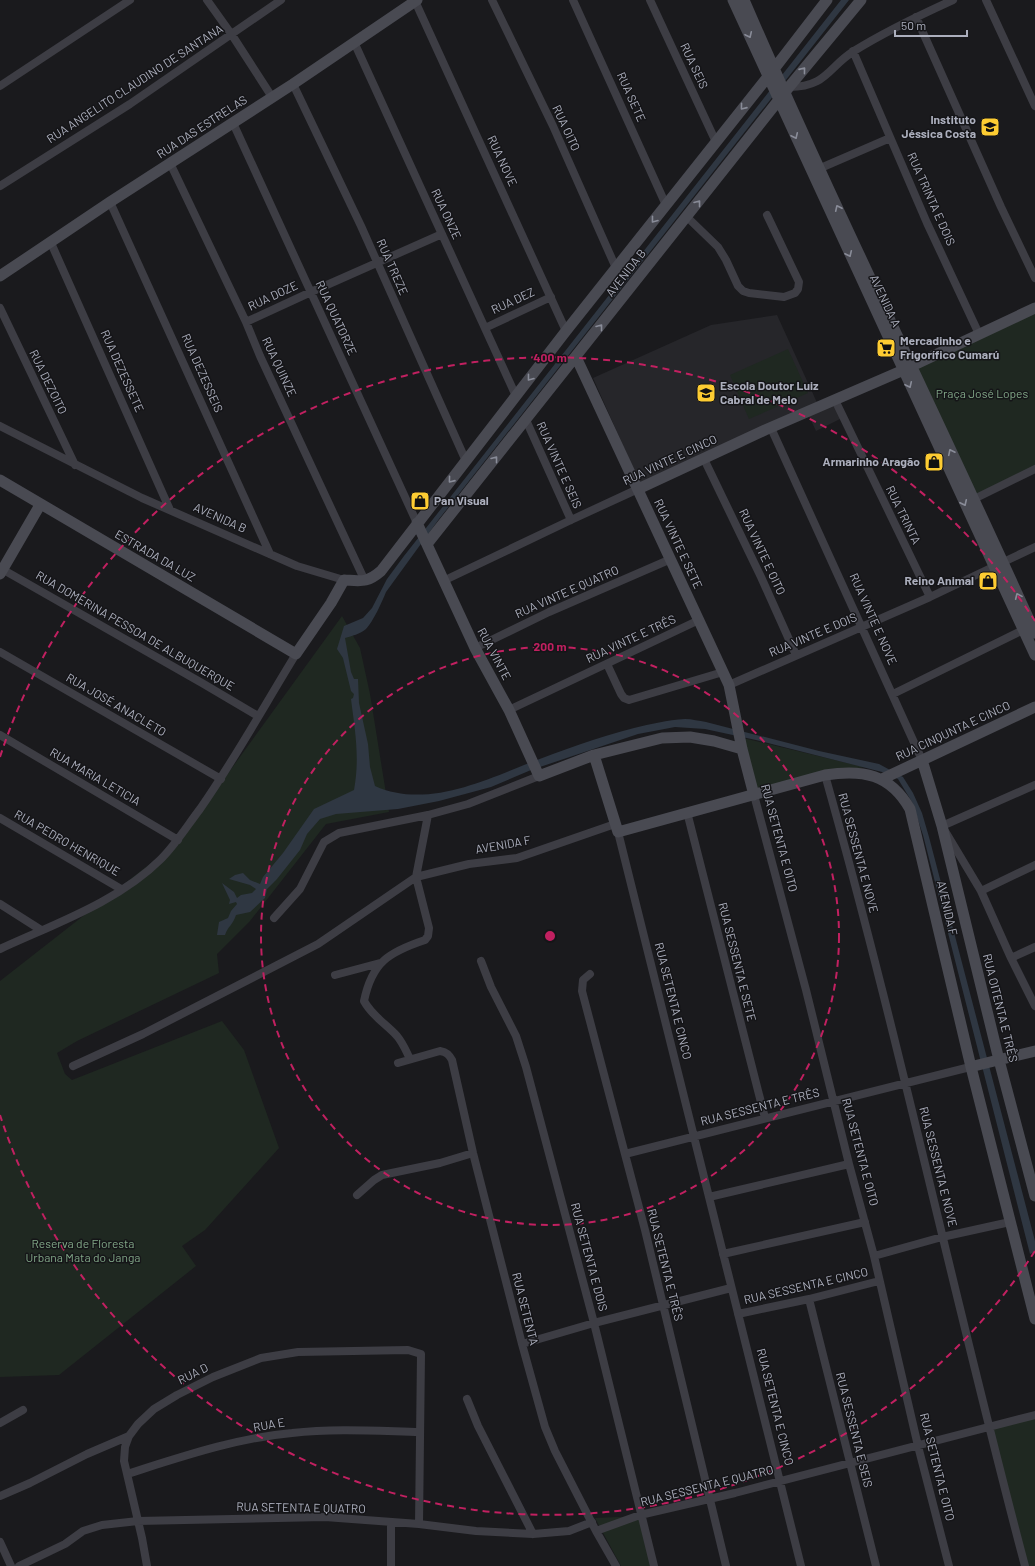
<svg xmlns="http://www.w3.org/2000/svg" width="1035" height="1566" font-family="Barlow,sans-serif">
<rect width="100%" height="100%" fill="#1a1a1d"/>
<!-- built -->
<path fill="#26262a" d="M777,315L819,407L642,488L593,378L711,325Z
M835,401L842,418L816,431L808,414Z"/>
<!-- green -->
<path fill="#1f2821" d="M1035,307V468L971,498L911,367Z
M788,349L808,393L749,419L730,375Z
M342,616L360,648L370,694L389,812L326,824L250,921L217,954L219,973L77,1041L57,1053L65,1074L72,1080L222,1021L244,1050L279,1148L205,1230L182,1246L196,1266L59,1375L0,1377V981L179,841Z
M743,738L864,767L755,791Z
M1035,1417V1566H1026L991,1427Z
M642,1516L657,1566H621L595,1518Z"/>
<!-- water -->
<path fill="#2f3742" d="M841,0H849L439,519L386,592C382,602 373,622 366,629C360,634 352,636 345,638L351,672L354,679H358L359,703L368,744L370,767L375,786C423,808 479,783 524,765C560,751 596,738 634,728C651,724 667,720 685,719C692,719 699,721 706,722L819,751L879,764L903,777L913,793L922,813L929,837L1035,1241V1252L1030,1254L923,835L912,802L898,779L886,773L756,740L705,729L675,727L638,734L531,770L491,787L439,801L398,809L336,814L320,819L307,834L300,850L277,879L267,889L265,898L250,912L236,915C233,925 228,926 225,935H217L219,922L228,918L231,911L237,904L236,902L229,904L230,900L222,883L234,892L237,898L241,895L252,893L256,889L250,885L229,879L235,875L243,873L250,880L260,884L263,877L283,853L314,809L354,790C360,757 355,731 351,699L353,698L354,694L351,691L343,658L337,649L344,626L363,618L372,608L387,579L404,556Z"/>
<g fill="none" stroke-linecap="round" stroke-linejoin="round">
<!-- street -->
<path stroke="#3d3d44" stroke-width="8" d="M207,0L232,35L272,97
M492,0L553,126L616,268
M573,0L666,205
M650,0L716,142
M986,0L1035,106
M415,1L566,331
M916,17L1001,207L1035,278
M354,42L516,396
M853,51L927,223L979,334
M293,84L361,226L466,461
M0,86L130,0
M789,87C827,87 828,67 854,51C886,31 920,15 953,0
M233,123L417,523
M170,163L246,322L260,356L365,581
M816,170L890,138
M0,186L130,104L281,0
M110,202L270,554
M687,217L718,247L726,260L738,286L743,291L749,293L784,297L795,293L798,289L799,282L767,215
M51,243L170,510
M0,308L75,465
M246,322L311,292L442,234
M485,328L551,297
M835,400L930,597
M526,420L571,520
M0,426L142,498L297,566L344,580
M771,428L922,760
M704,459L761,577L796,655
M974,499L1035,469
M0,568L202,683L258,716
M443,581L571,520L638,489
M475,648L549,612L671,559
M0,652L221,779
M607,664L621,694L624,698L629,700L723,672
M729,685L930,597L1035,547
M893,694L1023,630
M509,710L699,620
M0,735L178,840
M825,775C899,1037 955,1303 1025,1566
M1035,785L942,826L981,891L1011,958L1035,1006
M754,795L806,990L849,1164L874,1256L918,1446L949,1566
M687,812L765,1118
M0,818L121,889
M618,832L801,1566
M981,891L1035,865
M0,904L41,930
M274,918L300,889L324,842L339,833L428,815L468,804L539,776
M0,949C54,924 118,902 161,859C176,844 187,826 200,809C235,759 264,706 296,654
M1011,958L1035,947
M481,961L491,987L516,1036L526,1067L594,1323L654,1566
M590,974L583,980L582,991L645,1230L726,1566
M335,975L380,963
M410,1059C406,1051 403,1043 397,1036C386,1024 372,1016 364,1001C372,962 389,952 425,940L428,936L429,928L416,877L428,815
M398,1063L440,1051C447,1052 449,1055 452,1060L473,1153L522,1344L545,1427L555,1451L596,1531L616,1566
M73,1066L143,1034L318,944L416,877L469,864L517,858L615,824
M625,1154L974,1066
M357,1195L374,1180L382,1175L440,1163L473,1153
M709,1197L849,1164
M723,1254L865,1222
M874,1256L942,1237L1010,1222
M809,1299L876,1566
M738,1314L809,1299L879,1281
M522,1344L594,1323L731,1288
M467,1399L478,1426L533,1534
M0,1423L23,1410
M129,1436L125,1447L124,1461L142,1538L147,1566
M127,1474C181,1457 236,1438 292,1433C335,1428 378,1431 420,1432
M0,1496L30,1483L87,1454L129,1436L138,1424L154,1409L177,1395L213,1377L261,1358L298,1352L408,1350L421,1354L419,1524
M391,1522V1566
M596,1531L640,1515L735,1493L1035,1415
M0,1542L11,1566
M19,1566L65,1544L83,1531L102,1525L138,1521L325,1517L419,1524L476,1531L533,1534L569,1531L592,1522"/>
<!-- secondary -->
<path stroke="#494a52" stroke-width="11" d="M733,0L1035,655
M744,0C836,213 940,421 1035,633
M0,276L110,202L293,84L417,0
M576,357L729,685L742,749L754,795
M0,480L296,654L331,603L344,580C362,581 367,583 381,571L566,331L774,69L827,0
M638,489L765,430L899,372L1035,308
M417,523L475,648L509,710L539,776L594,755L662,738L690,737L714,741L742,749
M427,544L789,87L861,0
M0,574L40,505
M594,755L618,832L825,775C863,769 890,774 910,809L971,1067L1035,1319
M922,760L942,826L999,1060L1035,1196
M882,779L1035,707
M974,1066L1035,1051"/>
</g>
<!-- one-way arrows -->
<defs><path id="oneway-chevron" d="M-2-3.5L2.5 0L-2 3.5" fill="none" stroke-width="1.6" stroke-linecap="round" stroke-linejoin="round"/></defs>
<g stroke="#898c98">
<use href="#oneway-chevron" transform="translate(749 35) rotate(65)"/>
<use href="#oneway-chevron" transform="translate(803 70) rotate(-51)"/>
<use href="#oneway-chevron" transform="translate(743 107) rotate(129)"/>
<use href="#oneway-chevron" transform="translate(795 136) rotate(65)"/>
<use href="#oneway-chevron" transform="translate(698 203) rotate(-52)"/>
<use href="#oneway-chevron" transform="translate(838 208) rotate(-115)"/>
<use href="#oneway-chevron" transform="translate(654 220) rotate(128)"/>
<use href="#oneway-chevron" transform="translate(849 254) rotate(65)"/>
<use href="#oneway-chevron" transform="translate(600 327) rotate(-52)"/>
<use href="#oneway-chevron" transform="translate(530 378) rotate(128)"/>
<use href="#oneway-chevron" transform="translate(909 385) rotate(65)"/>
<use href="#oneway-chevron" transform="translate(951 452) rotate(-116)"/>
<use href="#oneway-chevron" transform="translate(495 459) rotate(-52)"/>
<use href="#oneway-chevron" transform="translate(451 480) rotate(129)"/>
<use href="#oneway-chevron" transform="translate(964 503) rotate(65)"/>
<use href="#oneway-chevron" transform="translate(1018 596) rotate(-114)"/>
</g>
<!-- distance rings -->
<g fill="none" stroke="#c12060" stroke-width="2" stroke-dasharray="7 5">
<circle cx="550" cy="936" r="289"/>
<path d="M1035 1251A578 578 0 0 1 0 1115M0 757A578 578 0 0 1 1035 621"/>
</g>
<!-- icons -->
<defs>
<symbol id="school-square" viewBox="-11 -11 22 22"><rect x="-9" y="-9" width="18" height="18" rx="4" fill="#fdcc32" stroke="#151518"/><path d="M0-5L7-2L0 1L-7-2ZM-4 1L0 2.5L4 1V4Q0 6-4 4Z" fill="#111"/></symbol>
<symbol id="supermarket-square" viewBox="-11 -11 22 22"><rect x="-9" y="-9" width="18" height="18" rx="4" fill="#fdcc32" stroke="#151518"/><path d="M-6-5.5h2.5l.6 2H6L4.5 2H-2.5L-4.4-4H-6ZM-1.5 3.2a1.3 1.3 0 1 0 .1 0ZM3 3.2a1.3 1.3 0 1 0 .1 0Z" fill="#111"/></symbol>
<symbol id="shop-square" viewBox="-11 -11 22 22"><rect x="-9" y="-9" width="18" height="18" rx="4" fill="#fdcc32" stroke="#151518"/><path d="M-5-2.5h2.3a2.7 3.5 0 0 1 5.4 0H5L5.5 6h-11ZM-1.5-2.5h3a1.5 2.3 0 0 0-3 0Z" fill="#111"/></symbol>
</defs>
<g fill-rule="evenodd">
<use href="#school-square" x="979" y="116" width="22" height="22"/>
<use href="#supermarket-square" x="875" y="337" width="22" height="22"/>
<use href="#school-square" x="695" y="382" width="22" height="22"/>
<use href="#shop-square" x="923" y="451" width="22" height="22"/>
<use href="#shop-square" x="409" y="490" width="22" height="22"/>
<use href="#shop-square" x="977" y="570" width="22" height="22"/>
</g>
<g text-anchor="middle" stroke-width="3" stroke-linejoin="round" paint-order="stroke">
<!-- street labels -->
<g font-size="12" fill="#acafbd" stroke="#151518">
<text transform="translate(694 66) rotate(65)" y="4">RUA SEIS</text>
<text transform="translate(135 84) rotate(-33)" y="4">RUA ANGELITO CLAUDINO DE SANTANA</text>
<text transform="translate(631 97) rotate(66)" y="4">RUA SETE</text>
<text transform="translate(202 127) rotate(-33)" y="4">RUA DAS ESTRELAS</text>
<text transform="translate(566 128) rotate(65)" y="4">RUA OITO</text>
<text transform="translate(502 161) rotate(65)" y="4">RUA NOVE</text>
<text transform="translate(931 199) rotate(66)" y="4">RUA TRINTA E DOIS</text>
<text transform="translate(446 214) rotate(65)" y="4">RUA ONZE</text>
<text transform="translate(392 267) rotate(66)" y="4">RUA TREZE</text>
<text transform="translate(626 273) rotate(-52)" y="4">AVENIDA B</text>
<text transform="translate(273 296) rotate(-25)" y="4">RUA DOZE</text>
<text transform="translate(513 301) rotate(-25)" y="4">RUA DEZ</text>
<text transform="translate(885 301) rotate(65)" y="4">AVENIDA A</text>
<text transform="translate(336 318) rotate(65)" y="4">RUA QUATORZE</text>
<text transform="translate(279 367) rotate(65)" y="4">RUA QUINZE</text>
<text transform="translate(122 371) rotate(66)" y="4">RUA DEZESSETE</text>
<text transform="translate(202 373) rotate(66)" y="4">RUA DEZESSEIS</text>
<text transform="translate(48 382) rotate(64)" y="4">RUA DEZOITO</text>
<text transform="translate(670 460) rotate(-25)" y="4">RUA VINTE E CINCO</text>
<text transform="translate(559 465) rotate(66)" y="4">RUA VINTE E SEIS</text>
<text transform="translate(903 515) rotate(64)" y="4">RUA TRINTA</text>
<text transform="translate(220 518) rotate(24)" y="4">AVENIDA B</text>
<text transform="translate(678 544) rotate(65)" y="4">RUA VINTE E SETE</text>
<text transform="translate(762 552) rotate(65)" y="4">RUA VINTE E OITO</text>
<text transform="translate(155 556) rotate(30)" y="4">ESTRADA DA LUZ</text>
<text transform="translate(567 592) rotate(-24)" y="4">RUA VINTE E QUATRO</text>
<text transform="translate(873 619) rotate(66)" y="4">RUA VINTE E NOVE</text>
<text transform="translate(135 631) rotate(30)" y="4">RUA DOMERINA PESSOA DE ALBUQUERQUE</text>
<text transform="translate(813 635) rotate(-23)" y="4">RUA VINTE E DOIS</text>
<text transform="translate(631 639) rotate(-25)" y="4">RUA VINTE E TRÊS</text>
<text transform="translate(494 654) rotate(62)" y="4">RUA VINTE</text>
<text transform="translate(116 705) rotate(30)" y="4">RUA JOSÉ ANACLETO</text>
<text transform="translate(953 731) rotate(-25)" y="4">RUA CINQUNTA E CINCO</text>
<text transform="translate(95 777) rotate(30)" y="4">RUA MARIA LETICIA</text>
<text transform="translate(779 838) rotate(75)" y="4">RUA SETENTA E OITO</text>
<text transform="translate(67 843) rotate(30)" y="4">RUA PEDRO HENRIQUE</text>
<text transform="translate(503 845) rotate(-10)" y="4">AVENIDA F</text>
<text transform="translate(858 853) rotate(75)" y="4">RUA SESSENTA E NOVE</text>
<text transform="translate(947 908) rotate(77)" y="4">AVENIDA F</text>
<text transform="translate(737 962) rotate(76)" y="4">RUA SESSENTA E SETE</text>
<text transform="translate(673 1001) rotate(76)" y="4">RUA SETENTA E CINCO</text>
<text transform="translate(1000 1008) rotate(76)" y="4">RUA OITENTA E TRÊS</text>
<text transform="translate(760 1107) rotate(-14)" y="4">RUA SESSENTA E TRÊS</text>
<text transform="translate(860 1152) rotate(75)" y="4">RUA SETENTA E OITO</text>
<text transform="translate(938 1167) rotate(76)" y="4">RUA SESSENTA E NOVE</text>
<text transform="translate(589 1257) rotate(75)" y="4">RUA SETENTA E DOIS</text>
<text transform="translate(665 1265) rotate(76)" y="4">RUA SETENTA E TRÊS</text>
<text transform="translate(806 1286) rotate(-13)" y="4">RUA SESSENTA E CINCO</text>
<text transform="translate(525 1309) rotate(76)" y="4">RUA SETENTA</text>
<text transform="translate(193 1374) rotate(-26)" y="4">RUA D</text>
<text transform="translate(775 1407) rotate(76)" y="4">RUA SETENTA E CINCO</text>
<text transform="translate(269 1425) rotate(-10)" y="4">RUA E</text>
<text transform="translate(854 1430) rotate(76)" y="4">RUA SESSENTA E SEIS</text>
<text transform="translate(937 1467) rotate(76)" y="4">RUA SETENTA E OITO</text>
<text transform="translate(707 1486) rotate(-14)" y="4">RUA SESSENTA E QUATRO</text>
<text transform="translate(301 1508) rotate(1)" y="4">RUA SETENTA E QUATRO</text>
</g>
<!-- poi labels -->
<g font-size="12" font-weight="bold" fill="#acafbd" stroke="#151518" text-anchor="end">
<text x="976" y="124">Instituto<tspan x="976" dy="14">Jéssica Costa</tspan></text>
<text x="900" y="345" text-anchor="start">Mercadinho e<tspan x="900" dy="14">Frigorífico Cumarú</tspan></text>
<text x="720" y="390" text-anchor="start">Escola Doutor Luiz<tspan x="720" dy="14">Cabral de Melo</tspan></text>
<text x="920" y="466">Armarinho Aragão</text>
<text x="434" y="505" text-anchor="start">Pan Visual</text>
<text x="974" y="585">Reino Animal</text>
</g>
<!-- park labels -->
<g font-size="12" fill="#82a888" stroke="#151518">
<text x="982" y="398">Praça José Lopes</text>
<text x="83" y="1248">Reserva de Floresta<tspan x="83" dy="14">Urbana Mata do Janga</tspan></text>
</g>
</g>
<circle cx="550" cy="936" r="6" fill="#c12060" stroke="#151518" stroke-width="2"/>
<g font-size="12" text-anchor="middle" font-weight="bold" fill="#c12060" stroke="#151518" stroke-width="3" stroke-linejoin="round" paint-order="stroke">
<text x="550" y="362">400 m</text>
<text x="550" y="651">200 m</text>
</g>
<!-- scale -->
<path d="M895 30v6h72v-6" fill="none" stroke="#acafbd" stroke-width="2"/>
<text x="901" y="30" font-size="12" fill="#acafbd" stroke="#151518" stroke-width="3" paint-order="stroke">50 m</text>
</svg>
